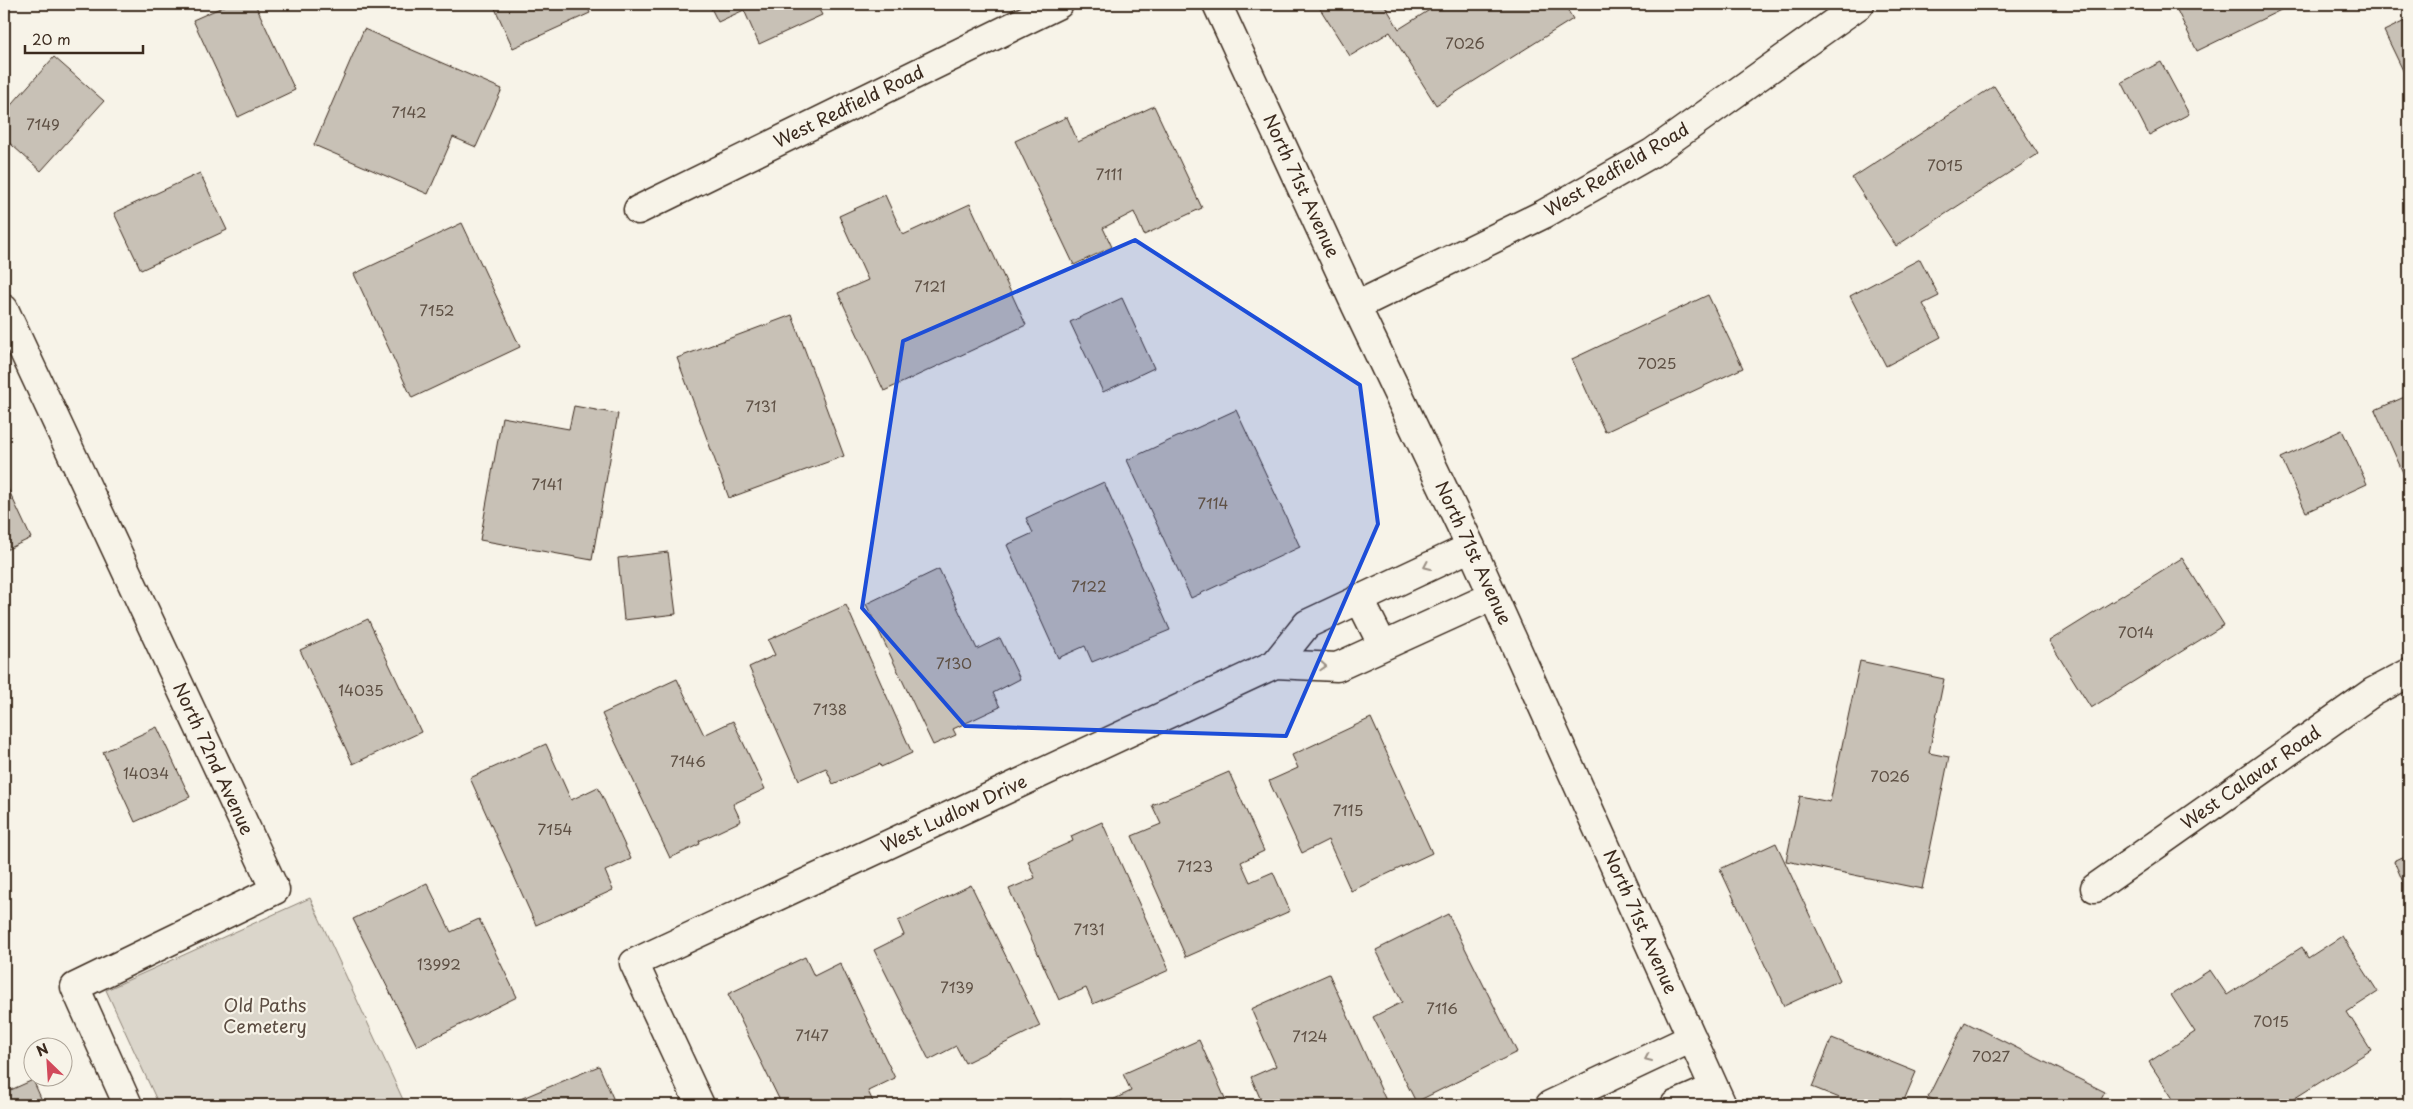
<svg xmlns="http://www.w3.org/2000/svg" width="2413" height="1109" font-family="'Playpen Sans',sans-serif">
<rect width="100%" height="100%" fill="#f7f3e8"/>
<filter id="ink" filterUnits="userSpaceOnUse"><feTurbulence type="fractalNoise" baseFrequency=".02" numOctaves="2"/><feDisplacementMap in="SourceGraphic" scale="10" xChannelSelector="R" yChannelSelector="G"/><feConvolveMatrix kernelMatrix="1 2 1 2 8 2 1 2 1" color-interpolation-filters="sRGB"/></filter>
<g filter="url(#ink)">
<!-- green -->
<path fill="#dbd6cb" stroke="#8b8074" d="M310,898L405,1104L159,1105L106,990Z"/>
<!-- building -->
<path fill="#c8c1b6" stroke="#3b2a1e" d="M229,4H255L295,90L238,117L193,20Z
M493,4H586L590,13L513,48Z
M709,4H816L822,15L759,44L744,10L718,22Z
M1317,4H1384L1399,29L1439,4H1564L1573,19L1436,105L1390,32L1350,56Z
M2174,4H2293L2197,51Z
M2409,19V83L2384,31Z
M364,29L502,89L476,147L453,137L428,194L314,145Z
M54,57L104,101L41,171L4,138V113Z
M2161,62L2189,114L2149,135L2122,82Z
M1994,86L2038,154L1896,246L1852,178Z
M1154,106L1202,208L1144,235L1134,212L1103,228L1112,247L1074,265L1015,141L1067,117L1078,142Z
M200,173L227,230L141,270L114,213Z
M885,195L903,235L970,204L1026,325L884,391L838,293L868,280L839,216Z
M462,223L520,347L412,398L354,274Z
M1920,259L1939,296L1923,304L1941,337L1886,366L1850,296Z
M1708,295L1743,368L1605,432L1572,359Z
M1122,298L1154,368L1103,392L1070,322Z
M792,315L844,456L729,498L677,358Z
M2409,395V486L2375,410Z
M574,406L618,414L592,560L480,540L502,417L569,429Z
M1236,410L1300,547L1191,598L1127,460Z
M2342,430L2367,484L2306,512L2281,458Z
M4,480L31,538L4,551Z
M1104,482L1170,630L1092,662L1085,646L1058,658L1007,545L1033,533L1026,518Z
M668,552L676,614L624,620L618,558Z
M2182,558L2224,625L2091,708L2049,641Z
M939,569L977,649L1000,638L1020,679L993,693L1000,707L953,729L956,735L933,745L866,604Z
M846,605L912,753L881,767L880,764L833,784L826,768L799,780L749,667L775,655L768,640Z
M368,619L421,732L353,764L300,650Z
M1860,661L1944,679L1929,753L1949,757L1922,889L1786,861L1800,796L1830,802Z
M677,679L704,735L733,721L765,789L733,804L741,821L699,841L700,844L670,858L602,714Z
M1371,718L1432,853L1351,891L1328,840L1302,853L1269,781L1298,768L1292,755Z
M157,727L190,797L135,822L103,752Z
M546,744L571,800L598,787L631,859L605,871L613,890L536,925L470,778Z
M1229,772L1264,851L1241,862L1250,882L1273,872L1290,911L1186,957L1132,836L1161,824L1152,805Z
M1102,822L1169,970L1093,1004L1086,988L1059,1000L1009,889L1035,878L1028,861L1073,841L1071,836Z
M1776,843L1840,980L1784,1006L1720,869Z
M2409,854V896L2394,861Z
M427,883L451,932L479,919L517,997L417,1046L353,919Z
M971,885L1040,1026L965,1063L956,1046L929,1060L874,950L904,935L898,921Z
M1448,914L1517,1052L1416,1102L1373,1017L1402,1002L1376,950Z
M2342,936L2378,992L2347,1012L2371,1050L2284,1105H2177L2149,1062L2195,1032L2171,995L2210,970L2227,995L2302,947L2308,958Z
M805,957L814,976L840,963L895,1078L868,1091L874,1104L873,1105H782L728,994Z
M1329,974L1388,1105H1263L1251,1077L1276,1066L1251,1009Z
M1965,1022L2105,1092L2098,1105H1944L1928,1097Z
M1832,1038L1916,1072L1902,1105H1857L1812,1087Z
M1199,1040L1228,1105H1102L1131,1091L1123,1074Z
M599,1066L616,1105H506Z
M33,1080L44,1105H4V1093Z
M1061,1099L1064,1105H1049Z"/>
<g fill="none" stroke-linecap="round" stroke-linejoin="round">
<defs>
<path id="minor" d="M1217,4L1356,306L1471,547L1722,1105
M638,210L1059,4
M1356,306L1544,214L1652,153L1860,4
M4,309L275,890L75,987L128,1105
M1359,598L1383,646
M1275,664L1337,667L1493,596
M2095,888L2373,692L2409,673
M700,1105L634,963L1275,664L1307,624L1471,547
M1550,1105L1692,1038
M1675,1105L1714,1088"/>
</defs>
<!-- minor casing -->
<use href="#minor" stroke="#3b2a1e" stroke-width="31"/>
<!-- minor -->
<use href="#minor" stroke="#f7f3e8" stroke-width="28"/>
</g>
<!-- one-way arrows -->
<defs><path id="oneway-chevron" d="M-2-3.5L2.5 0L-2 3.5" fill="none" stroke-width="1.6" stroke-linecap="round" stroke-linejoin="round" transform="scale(1.25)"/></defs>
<g stroke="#998e83">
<use href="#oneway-chevron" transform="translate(1427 566) rotate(156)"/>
<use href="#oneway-chevron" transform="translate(1323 666) rotate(3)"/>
<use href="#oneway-chevron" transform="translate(1648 1058) rotate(156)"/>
</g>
</g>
<!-- marked area -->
<path fill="#1d4ed8" fill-opacity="0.2" stroke="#1d4ed8" stroke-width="4" stroke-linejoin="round" d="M1135,240L1360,385L1378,524L1286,736L965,726L862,608L903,341Z"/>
<g text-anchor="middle" stroke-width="4.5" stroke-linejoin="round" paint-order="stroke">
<!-- number labels -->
<g font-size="15" fill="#5e5044">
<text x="1465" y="49">7026</text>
<text x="409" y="118">7142</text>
<text x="43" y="130">7149</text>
<text x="1945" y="171">7015</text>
<text x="1109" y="180">7111</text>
<text x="930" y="292">7121</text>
<text x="437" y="316">7152</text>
<text x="1657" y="369">7025</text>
<text x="761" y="412">7131</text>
<text x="547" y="490">7141</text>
<text x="1213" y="509">7114</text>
<text x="1089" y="592">7122</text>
<text x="2136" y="638">7014</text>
<text x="954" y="669">7130</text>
<text x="361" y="696">14035</text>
<text x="830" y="715">7138</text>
<text x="688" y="767">7146</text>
<text x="146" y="779">14034</text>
<text x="1890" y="782">7026</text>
<text x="1348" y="816">7115</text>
<text x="555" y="835">7154</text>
<text x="1195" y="872">7123</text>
<text x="1089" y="935">7131</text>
<text x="439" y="970">13992</text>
<text x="957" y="993">7139</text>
<text x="1442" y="1014">7116</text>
<text x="2271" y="1027">7015</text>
<text x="812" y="1041">7147</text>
<text x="1310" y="1042">7124</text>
<text x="1991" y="1062">7027</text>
</g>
<!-- street labels -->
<g font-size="18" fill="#3b2a1e" stroke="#f7f3e8">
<text transform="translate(849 107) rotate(-26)" y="6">West Redfield Road</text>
<text transform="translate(1617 170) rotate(-31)" y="6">West Redfield Road</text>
<text transform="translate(1301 186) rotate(65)" y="6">North 71st Avenue</text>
<text transform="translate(1473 553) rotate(65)" y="6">North 71st Avenue</text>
<text transform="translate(213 759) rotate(65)" y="6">North 72nd Avenue</text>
<text transform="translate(2251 778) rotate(-35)" y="6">West Calavar Road</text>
<text transform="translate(954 814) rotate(-25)" y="6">West Ludlow Drive</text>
<text transform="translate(1640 922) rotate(66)" y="6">North 71st Avenue</text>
</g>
<!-- park labels -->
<g font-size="18" fill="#5b4c41" stroke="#f7f3e8">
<text x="265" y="1012">Old Paths<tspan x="265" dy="21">Cemetery</tspan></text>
</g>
</g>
<!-- margin -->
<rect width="2413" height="1109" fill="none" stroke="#f7f3e8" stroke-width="20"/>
<rect x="10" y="10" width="2393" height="1089" fill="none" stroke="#3b2a1e" stroke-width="2" filter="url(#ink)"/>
<!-- north arrow -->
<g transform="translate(48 1062) rotate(335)"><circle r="24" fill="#f7f3e8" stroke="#aca397"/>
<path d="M0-4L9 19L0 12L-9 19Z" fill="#d1495b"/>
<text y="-8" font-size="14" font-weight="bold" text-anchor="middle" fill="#3b2a1e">N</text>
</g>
<!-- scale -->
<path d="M25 45v8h118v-8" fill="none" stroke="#3b2a1e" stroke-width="2.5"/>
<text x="32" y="45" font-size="15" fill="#3b2a1e" stroke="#f7f3e8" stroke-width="4" paint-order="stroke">20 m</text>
</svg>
